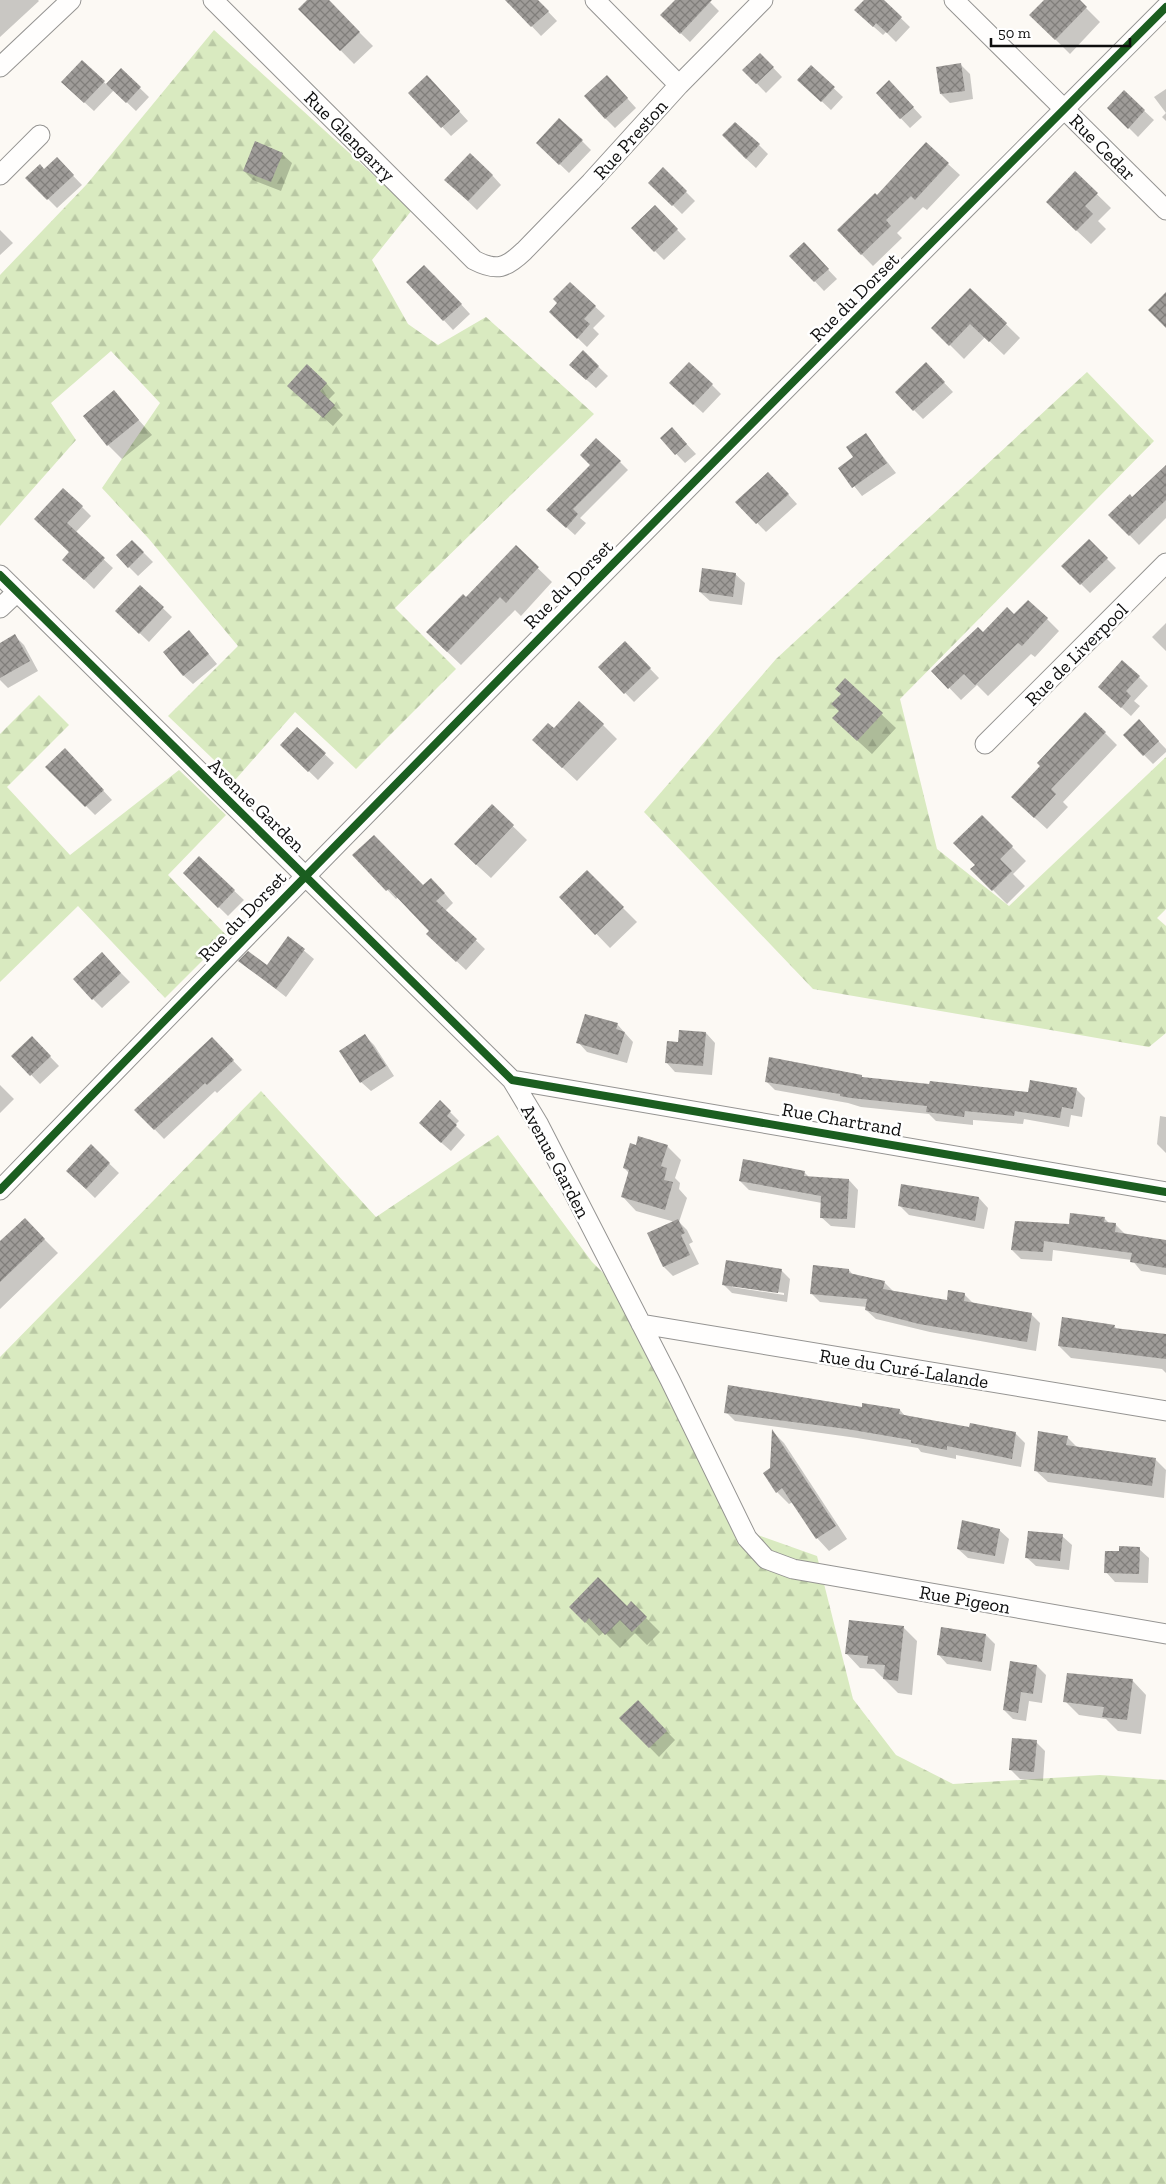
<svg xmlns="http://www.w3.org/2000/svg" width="1166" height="2184" font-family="'Zilla Slab',serif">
<defs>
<pattern id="forest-firs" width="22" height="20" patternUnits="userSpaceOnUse" patternTransform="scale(1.25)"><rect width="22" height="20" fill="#d9eac0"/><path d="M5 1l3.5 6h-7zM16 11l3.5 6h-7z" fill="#b9c8a4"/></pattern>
<pattern id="building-cross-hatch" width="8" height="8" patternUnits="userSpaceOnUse" patternTransform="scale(1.25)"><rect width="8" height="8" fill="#9f9c99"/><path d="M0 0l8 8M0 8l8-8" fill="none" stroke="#807e7b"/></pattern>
</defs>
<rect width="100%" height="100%" fill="#fcf9f4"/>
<!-- forest -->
<path fill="url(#forest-firs)" d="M214,30L412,210L372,260L408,324L438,345L486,317L594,414L395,608L456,669L356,769L295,712L235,780L168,716L238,646L149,539L102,488L160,403L111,351L51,403L76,440L0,526V275L87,184Z
M1087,372L1154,441L900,699L937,849L1009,906L1166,757V909L1157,918L1166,926V1033L1149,1047L813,989L644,812L776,659Z
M39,695L69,725L7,787L70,855L179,770L226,815L168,875L227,936L165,998L78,906L0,982V734Z
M261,1091L376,1217L498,1135L592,1262L648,1317L755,1534L817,1556L853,1699L896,1755L953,1784L1100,1775L1166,1780V2184H0V1357Z"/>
<!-- shadow -->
<path fill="#0003" fill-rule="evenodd" d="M0,0H38L39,1L0,37Z
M309,0H327L373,46L354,64L300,9Z
M507,0H537L557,21L541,36Z
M676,0H708L719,11L690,42L671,24Z
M865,0H882L910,27L896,42L886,32L883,35L865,19Z
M1046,0H1078L1100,22L1070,54L1031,15Z
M760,54L782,77L766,93L744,70Z
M82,62L107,85L121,70L149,97L136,111L114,90L94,111L72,91Z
M961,65L970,74L973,99L950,103L941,94Z
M811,67L843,97L831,110L799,80Z
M436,86L468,121L451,136L410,93Z
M616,86L636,108L615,128L605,118Z
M1166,89V113L1154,97Z
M898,91L922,117L910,128L877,93Z
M1124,92L1154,120L1138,137L1109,108Z
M1166,113V121L1162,117Z
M582,141L591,150L569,173L547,152Z
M759,145L768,154L756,168L743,156Z
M282,154L292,163L281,191L253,180L244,171Z
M57,159L82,185L57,208L27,178L44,171Z
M948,164L960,175L927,210L923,207L897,233L902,238L873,266L838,230L877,197Z
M663,169L695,201L682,214L650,183Z
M1075,173L1111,208L1098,221L1106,229L1091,244L1061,216Z
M492,175L501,185L477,210L455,189Z
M655,207L686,239L664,260L632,228Z
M0,230L13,243L0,255Z
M804,244L837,279L824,291L791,256Z
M434,275L470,314L453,330L408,282Z
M570,283L605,316L593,328L599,334L587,347L560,321L559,303Z
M970,289L1020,338L1004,355L985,337L964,359L933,328Z
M583,352L608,376L596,388L580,374Z
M935,373L953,392L923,419L914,410Z
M326,383L335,393L328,400L343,415L333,426L298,395Z
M712,385L721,394L703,413L680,392Z
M114,392L152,435L122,459L108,445Z
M866,435L896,473L862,496L840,468L855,458Z
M661,438H681L696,454L685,463Z
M620,462L628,470L580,518L586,523L575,535L556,518Z
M1166,467V518L1139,545L1110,515L1132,499Z
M777,482L797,504L766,532L737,502Z
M82,507L91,516L75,533L113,568L94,589L73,569L70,552L45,528Z
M132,541L153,562L138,576L117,555Z
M1089,541L1116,568L1090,593L1063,566Z
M516,547L552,582L521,616L515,610L461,665L441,646Z
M735,574L745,583L742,605L710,601L700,592Z
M140,586L172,617L149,642L126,620Z
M1014,615L1047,619L1059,631L1035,657L1031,654L988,696L977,685L961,700L933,671L983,634Z
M1166,623V651L1152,637Z
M15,636L24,645L38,671L8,688L0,680V644Z
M198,641L217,664L193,684L183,675Z
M625,643L659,678L634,702L600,667Z
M1139,677L1148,686L1134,701L1140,706L1131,716L1109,696Z
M845,680L896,728L872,754L848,732L840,712Z
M1139,721L1166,749V752L1153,764L1124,735Z
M603,725L617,739L577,781L548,754L554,730Z
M297,728L334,763L318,780L291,754Z
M1105,733L1117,745L1063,802L1068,807L1047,829L1025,809Z
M74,759L112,800L95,815L47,767Z
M492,806L527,840L491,878L469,858Z
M982,817L1026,861L1013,874L1025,886L1007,904L972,869L976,865Z
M354,855L423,887L440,888L453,903L445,911L485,949L466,970L437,943L431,931L398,897L396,899Z
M199,858L244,900L228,916L184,873Z
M587,872L637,922L610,948L561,897Z
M289,938L314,959L286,997L240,961L268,967Z
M111,963L130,982L102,1008L93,999Z
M617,1024L633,1042L627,1063L587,1052L578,1042Z
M680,1031L706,1033L715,1043L712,1075L675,1072L666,1062L679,1043Z
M365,1036L374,1045L394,1076L371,1091L361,1082Z
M32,1038L59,1066L40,1084L13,1056Z
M221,1048L242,1070L217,1093L215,1091L164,1139L136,1110Z
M861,1076L864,1079L1029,1094L1076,1089L1085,1098L1082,1117L1071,1115L1069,1127L1024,1119L1023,1124L973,1120V1125L936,1121L929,1114L861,1107L848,1103L775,1090L766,1081Z
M0,1085L14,1099L0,1113Z
M440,1102L459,1121L455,1125L465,1135L451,1151L429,1132Z
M1160,1116L1166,1117V1153L1157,1144Z
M91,1146L119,1173L95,1198L67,1171Z
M636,1146H667L681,1160L675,1178L680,1183L679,1189L687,1198L679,1222L687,1230L693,1242L689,1244L699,1264L673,1276L664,1267L675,1222L636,1211L622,1196L629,1173L624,1168Z
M804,1172L810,1178L849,1180L858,1190L855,1228L831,1226L821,1217L822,1203L749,1190L740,1181Z
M979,1198L988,1208L984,1229L909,1215L900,1206Z
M1104,1218L1110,1224L1116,1225L1125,1234L1166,1241V1275L1141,1271L1132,1260L1053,1250L1052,1261L1021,1259L1012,1250L1013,1235Z
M24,1219L58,1253L0,1309V1243Z
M781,1270L790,1279L787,1302L732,1293L723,1284ZM732,1285L784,1293V1295L732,1287Z
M849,1270L854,1276L884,1282L893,1291L948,1302L964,1294L974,1304L1031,1314L1040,1323L1036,1351L930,1332L876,1319L866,1310L867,1307L820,1302L811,1293Z
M1114,1326L1117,1329L1166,1335V1373L1162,1369L1071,1358L1059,1346Z
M863,1408L900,1410L905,1416L970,1429L1015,1433L1025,1443L1021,1467L956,1455V1459L921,1452L918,1448L857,1438L735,1421L726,1412Z
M773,1432L784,1443L847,1539L829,1551L817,1538L793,1502L789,1504L777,1492L771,1469Z
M1067,1437L1078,1448L1155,1459L1166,1470L1164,1498L1048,1482L1035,1470Z
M999,1530L1009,1539L1004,1564L968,1558L958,1549Z
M1062,1536L1072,1545L1069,1570L1036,1566L1026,1557Z
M1139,1549L1149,1558L1148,1583L1115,1582L1106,1572Z
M631,1603L660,1632L647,1645L635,1633L620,1648L604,1632L599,1636L571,1607L627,1608Z
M903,1627L917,1641L912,1695L898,1693L874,1669L860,1668L846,1653Z
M986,1635L995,1644L991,1671L947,1664L938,1654Z
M1037,1666L1046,1675L1042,1703L1029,1701L1026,1721L1013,1719L1004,1710Z
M1132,1680L1146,1695L1141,1734L1118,1731L1106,1719L1079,1715L1065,1701Z
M638,1702L675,1740L659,1757L621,1718Z
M1036,1742L1045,1751L1043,1781L1020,1779L1011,1770Z"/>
<!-- building -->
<path fill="url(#building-cross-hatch)" d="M307,0H329L360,32L340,51L298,9Z
M505,0H538L549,11L531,27Z
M675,0H712L680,34L660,15Z
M864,0H884L902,17L887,33L876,23L873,27L854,10Z
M1044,0H1080L1087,7L1055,40L1029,15Z
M760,53L774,67L756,84L742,70Z
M82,60L105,81L84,103L61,82Z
M961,63L965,91L940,94L936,67Z
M811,65L835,87L821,102L797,80Z
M121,68L141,87L126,103L106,84Z
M427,75L460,111L441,128L408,93Z
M607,75L628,98L605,119L584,96Z
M889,80L914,107L900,119L876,93Z
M1124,90L1145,110L1128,129L1107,108Z
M559,118L583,140L559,165L536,143Z
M735,122L760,144L746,159L722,135Z
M255,141L283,153L271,182L243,171Z
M926,142L949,163L915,200L911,196L886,220L891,226L861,255L837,230L875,193L877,195Z
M470,153L493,175L468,201L444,180Z
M57,157L74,175L47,200L25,178L40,164L44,169Z
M663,167L687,191L672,206L648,183Z
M1075,171L1098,193L1085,206L1093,214L1076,231L1046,202Z
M655,205L678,229L654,252L631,228Z
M804,242L829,269L814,282L789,256Z
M424,265L462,304L443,321L406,282Z
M570,282L596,306L584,319L590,324L577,339L549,312L557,303L553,299Z
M970,288L1007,323L989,342L970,324L949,346L931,328Z
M1166,292V328L1148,310Z
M583,350L599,366L586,380L569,365Z
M689,362L713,384L693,405L669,383Z
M926,362L945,382L913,411L895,392Z
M307,364L327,383L320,391L335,405L323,418L287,386Z
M114,390L139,420L107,446L83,416Z
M672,427L687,444L675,455L660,438Z
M866,433L887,463L852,488L838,468L853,457L846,447Z
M596,438L621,461L573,509L578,514L566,528L546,510L590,465L580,455Z
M1166,465V500L1129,536L1108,515L1130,494L1132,497Z
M768,472L789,494L756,524L735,502Z
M63,488L83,506L67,523L105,558L84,580L62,560L69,552L34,519Z
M1089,539L1108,558L1080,585L1061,566Z
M132,540L144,552L128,568L116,555Z
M516,545L539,567L506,603L500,597L447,652L426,632L463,594L466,597Z
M702,568L736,573L733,597L699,592Z
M140,585L164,607L139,634L115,611Z
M1028,600L1048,618L1022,646L1018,643L975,685L964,674L948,689L931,671L978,627L983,632L1007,607L1014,614Z
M189,630L209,654L183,676L163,652Z
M15,634L30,661L0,678V643Z
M625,641L651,668L624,694L598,667Z
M1122,660L1140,676L1126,691L1131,696L1121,708L1098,687Z
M845,678L883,713L857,741L832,718L839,711L831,704L841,694L835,689Z
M579,701L604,724L562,768L532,740L548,723L554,728Z
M1085,712L1106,732L1051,789L1056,794L1034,818L1011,797L1040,766L1037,763Z
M1139,719L1159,741L1143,756L1123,735Z
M297,727L326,753L308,772L280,745Z
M65,748L104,790L85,807L45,767Z
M492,804L514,825L476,865L454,844Z
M982,815L1013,846L1000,859L1012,871L992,891L970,869L975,865L953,843Z
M374,835L423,885L431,878L445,893L436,901L477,939L456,962L426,934L429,931L389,889L386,891L352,855Z
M199,856L235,890L218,908L183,873Z
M587,870L624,907L595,935L559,897Z
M288,936L305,949L276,989L238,961L248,951L267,965Z
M102,952L121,973L92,1000L73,979Z
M585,1014L618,1023L616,1029L625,1032L618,1055L576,1043Z
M679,1030L706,1032L703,1066L665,1063L667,1041L678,1042Z
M365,1034L386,1066L360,1083L339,1051Z
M32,1036L51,1056L30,1076L11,1056Z
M212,1037L234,1060L207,1085L205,1083L154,1130L134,1110Z
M769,1057L862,1075V1077L929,1084L930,1081L1028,1092L1030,1080L1077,1088L1073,1109L1062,1107L1060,1118L1015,1111L1014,1116L965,1111L964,1117L926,1112L927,1106L851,1098L840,1096V1094L765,1082Z
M440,1100L451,1111L447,1116L457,1125L441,1143L419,1123Z
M638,1136L668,1145L661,1166L667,1168L664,1180L673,1182L665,1210L621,1197L629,1170L623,1168L630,1143L636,1145Z
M91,1144L110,1163L86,1189L66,1171Z
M743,1159L805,1171L804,1176L849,1179L847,1219L820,1218L821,1196L739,1181Z
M901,1184L979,1197L975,1221L898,1206Z
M1070,1213L1105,1217L1104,1222L1116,1223L1115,1232L1166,1240V1268L1130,1262L1132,1253L1044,1241L1043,1252L1011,1250L1015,1221L1069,1224Z
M25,1218L45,1239L0,1282V1241Z
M678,1219L685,1233L681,1235L690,1255L663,1267L647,1233Z
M726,1260L782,1269L778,1293L722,1285Z
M813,1265L849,1269V1273L885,1281L883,1289L947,1300L948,1290L965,1293L964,1301L1032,1313L1027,1342L919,1324L865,1310L867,1299L810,1294Z
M1062,1317L1115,1325L1114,1328L1166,1334V1359L1058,1346Z
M728,1385L862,1407V1403L900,1409L899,1414L969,1427L970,1423L1016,1432L1012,1459L947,1446V1450L911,1443V1440L847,1429L724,1413Z
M772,1429L836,1526L816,1539L782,1488L776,1493L763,1473L770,1468Z
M1038,1431L1068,1436L1066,1445L1156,1458L1152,1486L1034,1471Z
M962,1520L1000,1529L995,1556L957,1549Z
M1028,1531L1063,1534L1060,1561L1025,1558Z
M1119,1546L1140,1547L1139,1574L1104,1573L1105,1551H1119Z
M598,1577L627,1606L631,1601L647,1617L632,1632L620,1620L605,1635L589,1618L585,1623L569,1607Z
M849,1620L904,1626L898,1681L883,1679L885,1665L867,1664L868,1656L845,1654Z
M941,1627L986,1634L982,1662L937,1655Z
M1010,1661L1037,1665L1033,1694L1021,1692L1018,1713L1003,1710Z
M1067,1673L1133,1679L1127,1720L1102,1717L1104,1707L1063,1702Z
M638,1700L667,1731L649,1748L619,1718Z
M1012,1738L1037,1740L1034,1772L1009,1770Z"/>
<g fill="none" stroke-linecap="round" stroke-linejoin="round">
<defs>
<path id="street" d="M213,0L474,260C497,272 506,268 524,251L591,182L679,85L763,0
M595,0L679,85
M954,0L1166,210
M0,67L71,0
M0,175L40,135
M0,575L512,1080L539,1125L670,1380L747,1538L766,1559L793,1569L1166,1634
M0,608L17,592
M985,744L1166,563
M512,1080L1166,1192
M0,1190C385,792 775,399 1166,7
M641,1324L1166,1411"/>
</defs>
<!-- street casing -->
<use href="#street" stroke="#959492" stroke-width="21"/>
<!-- street -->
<use href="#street" stroke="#fffefd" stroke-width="19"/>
<defs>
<path id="cycleway" d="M0,575L512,1080L1166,1192
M0,1190C385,792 775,399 1166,7"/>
</defs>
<!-- cycleway casing -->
<use href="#cycleway" stroke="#fff" stroke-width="11"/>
<!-- cycleway -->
<use href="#cycleway" stroke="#1b5e20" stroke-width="8"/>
</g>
<g text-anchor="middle" stroke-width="5" stroke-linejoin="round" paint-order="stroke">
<!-- street labels -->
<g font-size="19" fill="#0e0e0e" stroke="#fff">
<text transform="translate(350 136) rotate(45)" y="7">Rue Glengarry</text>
<text transform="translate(630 139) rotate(-48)" y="7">Rue Preston</text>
<text transform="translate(1103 147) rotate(45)" y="7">Rue Cedar</text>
<text transform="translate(854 297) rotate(-45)" y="7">Rue du Dorset</text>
<text transform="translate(568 584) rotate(-45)" y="7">Rue du Dorset</text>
<text transform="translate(1076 654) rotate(-45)" y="7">Rue de Liverpool</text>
<text transform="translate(257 805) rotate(44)" y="7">Avenue Garden</text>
<text transform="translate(242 916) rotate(-46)" y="7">Rue du Dorset</text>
<text transform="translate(842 1119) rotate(10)" y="7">Rue Chartrand</text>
<text transform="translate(556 1161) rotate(62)" y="7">Avenue Garden</text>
<text transform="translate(904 1368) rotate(9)" y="7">Rue du Curé-Lalande</text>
<text transform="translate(965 1599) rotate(10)" y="7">Rue Pigeon</text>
</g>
</g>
<!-- scale -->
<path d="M991 38v8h139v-8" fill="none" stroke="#0e0e0e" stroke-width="2.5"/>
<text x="998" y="38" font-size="15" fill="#0e0e0e" stroke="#ffffff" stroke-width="4" paint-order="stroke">50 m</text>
</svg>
